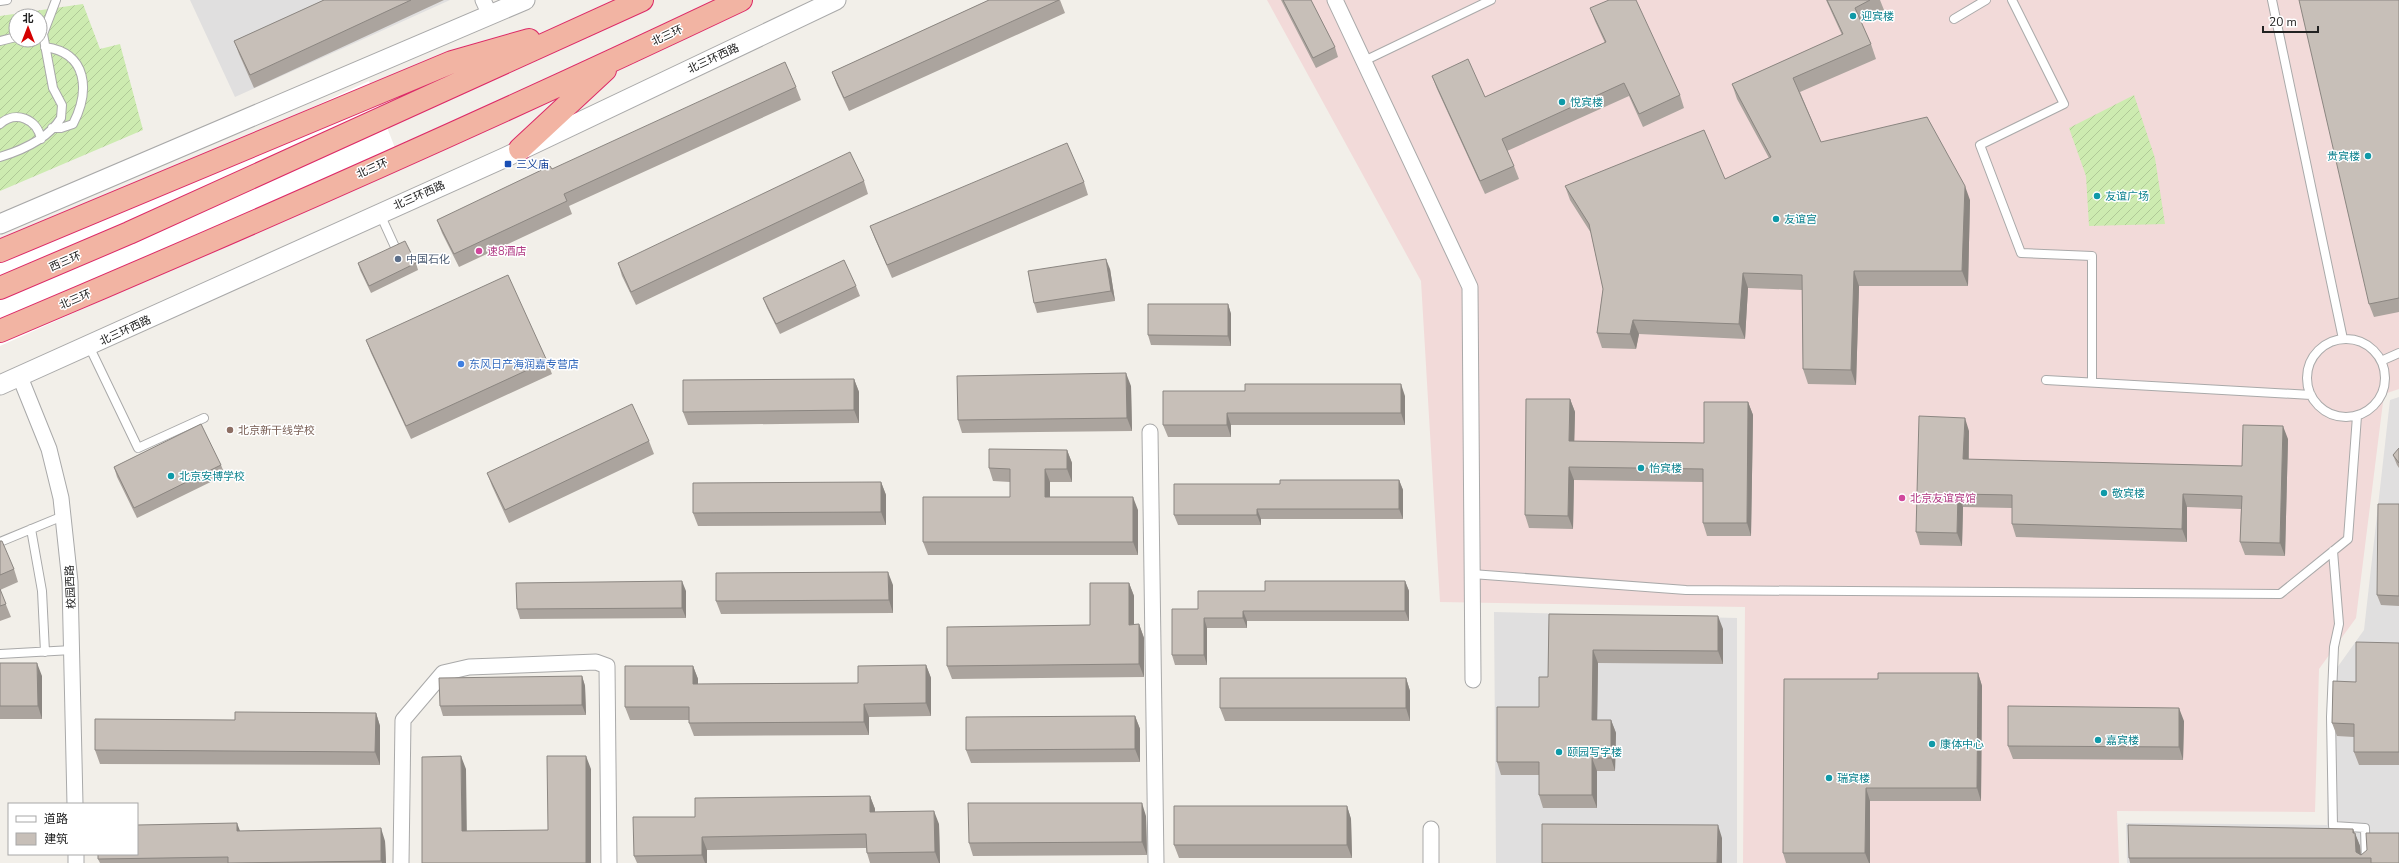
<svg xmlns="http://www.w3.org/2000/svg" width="2399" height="863" font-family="'Nunito Sans','Noto Sans SC',sans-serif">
<defs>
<pattern id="garden-furrows" width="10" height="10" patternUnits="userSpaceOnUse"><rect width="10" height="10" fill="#cdebb0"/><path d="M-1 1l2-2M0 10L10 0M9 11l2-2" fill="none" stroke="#b0c997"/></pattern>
</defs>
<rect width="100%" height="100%" fill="#f2efe9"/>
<!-- residential -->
<path fill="#e0dfdf" d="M190,0H450L235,97Z
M2399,397V863H2127L2126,823L2327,825L2329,679L2364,630L2390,400Z
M1494,612L1737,618V863H1496Z"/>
<!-- commercial -->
<path fill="#f2dad9" d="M1267,0H2399V389L2384,394L2356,618L2319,669L2315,812L2117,811L2119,863H1743L1745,607L1440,602L1421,281Z"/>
<!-- garden -->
<path fill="url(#garden-furrows)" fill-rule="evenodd" d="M83,4L100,49L120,44L143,130L0,191V16ZM16,16H40V40H16Z
M2134,95L2155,158L2165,224L2089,226L2086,176L2069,128Z"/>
<!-- pier -->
<path fill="#fff" d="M369,81L402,166L0,346V244L168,174Z"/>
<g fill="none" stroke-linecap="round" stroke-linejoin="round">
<defs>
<path id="service" d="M2012,0L2064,104L1980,145L2021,253L2092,256V381
M2272,0L2343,339
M0,1L7,0
M1954,19L1986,0
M40,34H43L56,0
M0,41L16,37
M45,47C88,53 90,91 73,124L61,128H52
M1364,61L1491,0
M0,124C16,110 37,119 41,139
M0,157C23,150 48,139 61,118L62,105L53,88L43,34
M380,214L395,247
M2307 378a39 39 0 1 1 78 0a39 39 0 1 1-78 0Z
M89,346L138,448L204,418
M2381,361L2399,353
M2046,380L2311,395
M31,529L42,591L45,652
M0,542L63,516
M2333,551L2339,624L2334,647L2331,717L2333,826L2365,828L2366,863
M1472,574L1686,590L2280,594L2348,539L2357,416
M0,654L72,650"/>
<path id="minor" d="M483,0L490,15
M1335,0L1470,287L1473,680
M20,377L49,449L61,498L70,582L75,804
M1150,432L1156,863
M76,854V863
M401,863L403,720L443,673L469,667L596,662L607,666L609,863
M1431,863V829"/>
<path id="tertiary" d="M0,224L525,0
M0,385L506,157L836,0"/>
<path id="trunk" d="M520,149L605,70
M0,251L452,62L529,40
M0,288L129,233L642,0
M0,331C249,226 497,116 741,0"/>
</defs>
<!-- service casing -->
<use href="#service" stroke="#a9a9a9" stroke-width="10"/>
<!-- minor casing -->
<use href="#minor" stroke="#a9a9a9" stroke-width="17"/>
<!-- tertiary casing -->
<use href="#tertiary" stroke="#a9a9a9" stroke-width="21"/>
<!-- trunk casing -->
<use href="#trunk" stroke="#dc2a67" stroke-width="24"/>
<!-- service -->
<use href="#service" stroke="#fff" stroke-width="8"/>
<!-- minor -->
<use href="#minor" stroke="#fff" stroke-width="15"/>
<!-- tertiary -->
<use href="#tertiary" stroke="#fff" stroke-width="19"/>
<!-- trunk -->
<use href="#trunk" stroke="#f2b4a3" stroke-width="22"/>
</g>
<!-- wall -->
<path fill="#aba49e" d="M324,0H444L254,88L239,54L234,41Z
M989,0H1060L1065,13L849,111L837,85L832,72Z
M1281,0H1311L1335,47L1338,57L1316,68Z
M1826,0H1880L1884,10L1861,22L1871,44L1876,59L1800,92L1821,142L1970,200L1968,286H1859L1856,385L1808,384L1803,369L1802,290L1748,288L1745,339L1639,334L1636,349L1602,348L1597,333L1603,289L1591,233L1570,200L1565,186L1725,179L1769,158L1737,99L1732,84L1842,35Z
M2399,0V312L2374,317L2369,304Z
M1590,8L1680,95L1684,108L1643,127L1629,96L1507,151L1514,166L1519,179L1485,194L1437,89L1432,76L1485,97L1605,43L1595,21Z
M796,87L801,100L569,206L572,214L459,267L442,233L437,220L552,169Z
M864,181L868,194L636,305L622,276L618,263Z
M1084,182L1088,195L892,278L875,239L870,226Z
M358,263H416L418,270L371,293L360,270Z
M1110,269L1115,301L1037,313L1034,303Z
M856,286L860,296L780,334L767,308L763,298Z
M1228,304L1231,314V346L1151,345L1148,335Z
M366,340L547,361L552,374L411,439L371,353Z
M854,379L859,392V423L688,425L683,412Z
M1131,386L1132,431L962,433L958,420Z
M1163,391L1405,396V425H1231V437H1168L1163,425Z
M1570,399L1575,412L1574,441L1704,443L1748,402L1753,415L1751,536H1707L1703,523V482L1574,480L1573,529L1529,528L1525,515Z
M1969,431V460L2242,466L2288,439L2285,556L2245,555L2240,542L2241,509L2187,507V542L2016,537L2012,524V508L1963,507L1962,546L1920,545L1916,532Z
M649,441L654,454L509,523L492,486L487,473Z
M2399,448V468L2397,465L2393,455Z
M1067,450L1072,463V482H1050V497L1138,510V555H928L923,542L1010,497V482L993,481L989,468Z
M221,465L225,475L137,518L117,477L114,467Z
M1399,480L1403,490V519H1261V525H1178L1174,515L1280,484Z
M881,482L886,495V525L698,526L693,513Z
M2399,504V606L2381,605L2377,595Z
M0,541L14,569L18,582L0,590L11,617L0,621Z
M1405,581L1409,591V621H1247V628H1207V665H1175L1172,655L1198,609L1265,591Z
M1129,583L1134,596V625L1139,624L1144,638V677L952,679L947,666L1090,625Z
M893,585V613L721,614L716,601Z
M686,591V618L520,619L517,609Z
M1549,614L1723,629V664L1598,663L1597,720H1611L1616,733L1615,771H1597V808H1543L1539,795V775H1501L1497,762L1539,707L1548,677Z
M2399,643V765H2359L2354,752V737L2337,736L2332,723L2356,682Z
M0,663L42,676V719H0Z
M926,665L931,678V716L869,717V735L694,736L689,723V720H630L625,707L693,666L698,679V684L858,683Z
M1978,673L1982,686L1981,801H1870V863H1786L1783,853L1878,679Z
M582,676L585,686L586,715L443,716L440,706Z
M1406,678L1410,691V721H1225L1220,708Z
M376,713L380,726V765L100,764L95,750L235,720Z
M1135,716L1140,729V762L971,763L966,750Z
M2184,721L2183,760L2013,759L2008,746Z
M870,796L875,809V812L939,824L940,863H870L867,853L866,848L707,850V863H637L634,856L695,817Z
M1347,806L1351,819L1352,858H1179L1174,845Z
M1146,816L1147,855L973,856L969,843Z
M2353,829L2360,846L2361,855L2399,863H2130L2129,858Z
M240,831L385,841L386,863H100L98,859Z"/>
<!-- shaded-wall -->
<path fill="#8b8681" d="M1965,186L1970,200L1968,286L1962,271Z
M1106,259L1110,269L1115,301L1111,291Z
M1854,271L1859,286L1856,385L1851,370Z
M1743,273L1748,288L1745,339L1739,324Z
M1228,304L1231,314V346L1228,336Z
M1633,320L1639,334L1636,349L1630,334Z
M1126,373L1131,386L1132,431L1127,418Z
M854,379L859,392V423L854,410Z
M1401,384L1405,396V425L1401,413Z
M1570,399L1575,412L1574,454L1569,441Z
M1748,402L1753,415L1751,536L1747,523Z
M1227,413L1231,425V437L1227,425Z
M1965,418L1969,431L1968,472L1963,459Z
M2283,426L2288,439L2285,556L2280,543Z
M1067,450L1072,463V482L1067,469Z
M1569,467L1574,480L1573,529L1568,516Z
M1045,469L1050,482V510L1045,497Z
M1399,480L1403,490V519L1399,509Z
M881,482L886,495V525L881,512Z
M1958,494L1963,507L1962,546L1957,533Z
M2183,494L2187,507V542L2182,529Z
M1133,497L1138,510V555L1133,542Z
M1257,509L1261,519V525L1257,515Z
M888,572L893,585V613L889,600Z
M682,581L686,591V618L682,608Z
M1405,581L1409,591V621L1405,611Z
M1129,583L1134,596V638L1129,625Z
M1243,611L1247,621V628L1243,618Z
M1718,616L1723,629V664L1718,651Z
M1204,618L1207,628V665L1204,655Z
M1139,624L1144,638V677L1139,664Z
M1593,650L1598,663L1597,733L1592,720Z
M37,663L42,676V719L38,706Z
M926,665L931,678V716L926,703Z
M693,666L698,679V697L693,684Z
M1978,673L1982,686L1981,801L1977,788Z
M582,676L585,686L586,715L582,705Z
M1406,678L1410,691V721L1406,708Z
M864,704L869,717V735L864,722Z
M2179,708L2184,721L2183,760L2179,747Z
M376,713L380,726V765L375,752Z
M1135,716L1140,729V762L1135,749Z
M1611,720L1616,733L1615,771L1611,758Z
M461,756L466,769L467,844L462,831Z
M586,756L591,769V863H586Z
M1592,758L1597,771V808L1592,795Z
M1866,788L1870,801V863H1869L1865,853Z
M870,796L875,809V825L870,812Z
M1142,803L1146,816L1147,855L1142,842Z
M1347,806L1351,819L1352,858L1347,845Z
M934,811L939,824L940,863H939L935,852Z
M237,823L242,836L237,831Z
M1718,825L1722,838V863H1717Z
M381,828L385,841L386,863H382L381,861Z
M2353,829L2355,837V833L2360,846L2361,858L2356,852L2353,833Z
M702,837L707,850V863H705L702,855Z"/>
<!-- building -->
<path fill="#c7bfb8" stroke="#8b8681" d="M324,0H411L250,75L234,41Z
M989,0H1059L844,98L832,72Z
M1283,0H1311L1335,47L1313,58Z
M1609,0H1636L1680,95L1639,114L1624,83L1502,139L1514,166L1480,181L1432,76L1468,59L1485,97L1606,42L1590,8Z
M1827,0H1870L1855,8L1871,44L1793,78L1821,142L1927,117L1965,186L1962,271H1854L1851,370L1803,369L1802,275L1743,273L1739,324L1633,320L1630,334L1597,333L1603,289L1589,224L1565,186L1704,130L1725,179L1771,157L1732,84L1843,34Z
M2299,0H2399V298L2369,304Z
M785,62L796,87L564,194L567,201L454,254L437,220L550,166L552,169Z
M1067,143L1084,182L887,265L870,226Z
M850,152L864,181L631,292L618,263Z
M405,241L416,263L369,286L358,263Z
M1106,259L1111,291L1034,303L1028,271Z
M844,260L856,286L776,324L763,298Z
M508,275L547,361L406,426L366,340Z
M1148,304H1228V336L1148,335Z
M1126,373L1127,418L958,420L957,376Z
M854,379V410L683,412V380Z
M1245,384H1401V413H1227V425H1163V391H1245Z
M1526,399H1570L1569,441L1704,443V402H1748L1747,523H1703V469L1569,467L1568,516L1525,515Z
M632,404L649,441L505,510L487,473Z
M1919,416L1965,418L1963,459L2242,466L2243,425L2283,426L2280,543L2240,542L2242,496L2183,494L2182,529L2012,524V495L1958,494L1957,533L1916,532Z
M201,424L221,465L134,508L114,467Z
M2399,448V463L2393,455Z
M989,449L1067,450V469H1045V497H1133V542H923V497H1010V469L989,468Z
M1280,480H1399V509H1257V515H1174V484H1280Z
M881,482V512L693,513V483Z
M2378,504H2399V596L2377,595Z
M0,541H2L14,569L0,575Z
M888,572L889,600L716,601V573Z
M682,581V608L517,609L516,583Z
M1265,581H1405V611H1243V618H1204V655H1172V609H1198V591H1265Z
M1090,583H1129V625L1139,624V664L947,666V627L1090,625Z
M0,589L6,604L0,606Z
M1549,614L1718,616V651L1593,650L1592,720H1611V758H1592V795H1539V762H1497V707H1539V677H1548Z
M2356,642L2399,643V752H2354V724L2332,723L2333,681L2356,682Z
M0,663H37L38,706H0Z
M926,665V703L864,704V722L689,723V707H625V666H693V684L858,683V666Z
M1878,673H1978L1977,788H1866L1865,853H1783L1784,679H1878Z
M582,676V705L440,706L439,678Z
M1220,678H1406V708H1220Z
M2008,706L2179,708V747L2008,746Z
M235,712L376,713L375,752L95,750V719L235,720Z
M1135,716V749L966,750V717Z
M461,756L462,831L548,830L547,756H586V863H422V757Z
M870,796V812L934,811L935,852L867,853L866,834L702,837V855L634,856L633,817H695V798Z
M968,803H1142V842L969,843Z
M1174,806H1347V845H1174Z
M237,823V831L381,828V861L228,863V857L98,859V854H137V825Z
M1542,824L1718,825L1717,863H1542Z
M2128,825L2353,829V833H2355L2356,852L2361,855L2367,850L2366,833H2399V863H2371V858H2129Z"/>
<!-- markers -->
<g fill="#0f9aa8" stroke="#fff" stroke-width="1.5">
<circle cx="1853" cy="16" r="4"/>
<circle cx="1562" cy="102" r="4"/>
<circle cx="2368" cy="156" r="4"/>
<circle cx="2097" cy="196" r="4"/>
<circle cx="1776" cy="219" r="4"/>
<circle cx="1641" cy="468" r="4"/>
<circle cx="171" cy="476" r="4"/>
<circle cx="2104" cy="493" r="4"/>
<circle cx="2098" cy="740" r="4"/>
<circle cx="1932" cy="744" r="4"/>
<circle cx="1559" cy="752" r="4"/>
<circle cx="1829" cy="778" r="4"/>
</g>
<rect fill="#1a4fb4" stroke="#fff" stroke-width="1.5" x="504" y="160" width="8" height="8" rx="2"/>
<g fill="#d1479c" stroke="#fff" stroke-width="1.5">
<circle cx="479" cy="251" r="4"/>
<circle cx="1902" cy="498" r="4"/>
</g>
<circle fill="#5c6f8a" stroke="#fff" stroke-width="1.5" cx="398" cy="259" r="4"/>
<circle fill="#3f7fe0" stroke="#fff" stroke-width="1.5" cx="461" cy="364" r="4"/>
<circle fill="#8d6e63" stroke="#fff" stroke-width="1.5" cx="230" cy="430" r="4"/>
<g text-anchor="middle" stroke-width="3" stroke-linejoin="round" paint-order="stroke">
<!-- culture labels -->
<g font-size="11" fill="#0d838f" stroke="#fff" text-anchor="start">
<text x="1861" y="20">迎宾楼</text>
<text x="1570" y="106">悅宾楼</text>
<text x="2360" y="160" text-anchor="end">贵宾楼</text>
<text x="2105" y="200">友谊广场</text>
<text x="1784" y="223">友谊宫</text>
<text x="1649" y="472">怡宾楼</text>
<text x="179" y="480">北京安博学校</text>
<text x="2112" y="497">敬宾楼</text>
<text x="2106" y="744">嘉宾楼</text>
<text x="1940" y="748">康体中心</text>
<text x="1567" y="756">颐园写字楼</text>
<text x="1837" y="782">瑞宾楼</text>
</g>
<!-- street labels -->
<g font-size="11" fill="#222" stroke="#fff">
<text transform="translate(667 35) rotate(-25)" y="4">北三环</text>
<text transform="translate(713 58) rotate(-25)" y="4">北三环西路</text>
<text transform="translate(372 168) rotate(-24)" y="4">北三环</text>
<text transform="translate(419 195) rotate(-24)" y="4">北三环西路</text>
<text transform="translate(65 261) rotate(-23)" y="4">西三环</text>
<text transform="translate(75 299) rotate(-23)" y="4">北三环</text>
<text transform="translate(125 330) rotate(-25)" y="4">北三环西路</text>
<text transform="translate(70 587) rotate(-93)" y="4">校园西路</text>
</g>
<!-- transit labels -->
<g font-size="11" fill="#164399" stroke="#fff" text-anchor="start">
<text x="516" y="168">三义庙</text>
</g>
<!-- hotel labels -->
<g font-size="11" fill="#b23c85" stroke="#fff" text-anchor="start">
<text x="487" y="255">速8酒店</text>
<text x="1910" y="502">北京友谊宾馆</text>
</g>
<!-- service labels -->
<g font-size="11" fill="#4e5e75" stroke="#fff" text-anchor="start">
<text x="406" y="263">中国石化</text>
</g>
<!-- shop labels -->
<g font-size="11" fill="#366cbe" stroke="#fff" text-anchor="start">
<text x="469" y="368">东风日产海润嘉专营店</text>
</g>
<!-- education labels -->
<g font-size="11" fill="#785e54" stroke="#fff" text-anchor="start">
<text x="238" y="434">北京新干线学校</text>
</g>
</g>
<!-- legend -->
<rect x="8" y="803" width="130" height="52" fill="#ffffff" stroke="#a7a7a7"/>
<rect x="16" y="816" width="20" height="6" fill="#ffffff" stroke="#a7a7a7"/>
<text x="44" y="823" font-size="12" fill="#222222">道路</text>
<rect x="16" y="833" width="20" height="12" fill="#c7bfb8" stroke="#a7a7a7"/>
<text x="44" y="843" font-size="12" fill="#222222">建筑</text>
<!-- north arrow -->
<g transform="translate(28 28)"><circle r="19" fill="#ffffff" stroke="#a7a7a7"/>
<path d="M0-3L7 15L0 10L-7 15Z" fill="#d40000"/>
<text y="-6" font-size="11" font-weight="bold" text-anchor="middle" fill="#222222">北</text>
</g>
<!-- scale -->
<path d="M2263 26v6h55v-6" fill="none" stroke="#222222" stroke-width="2"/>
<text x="2269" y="26" font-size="12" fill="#222222" stroke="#ffffff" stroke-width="3" paint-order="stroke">20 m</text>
</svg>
